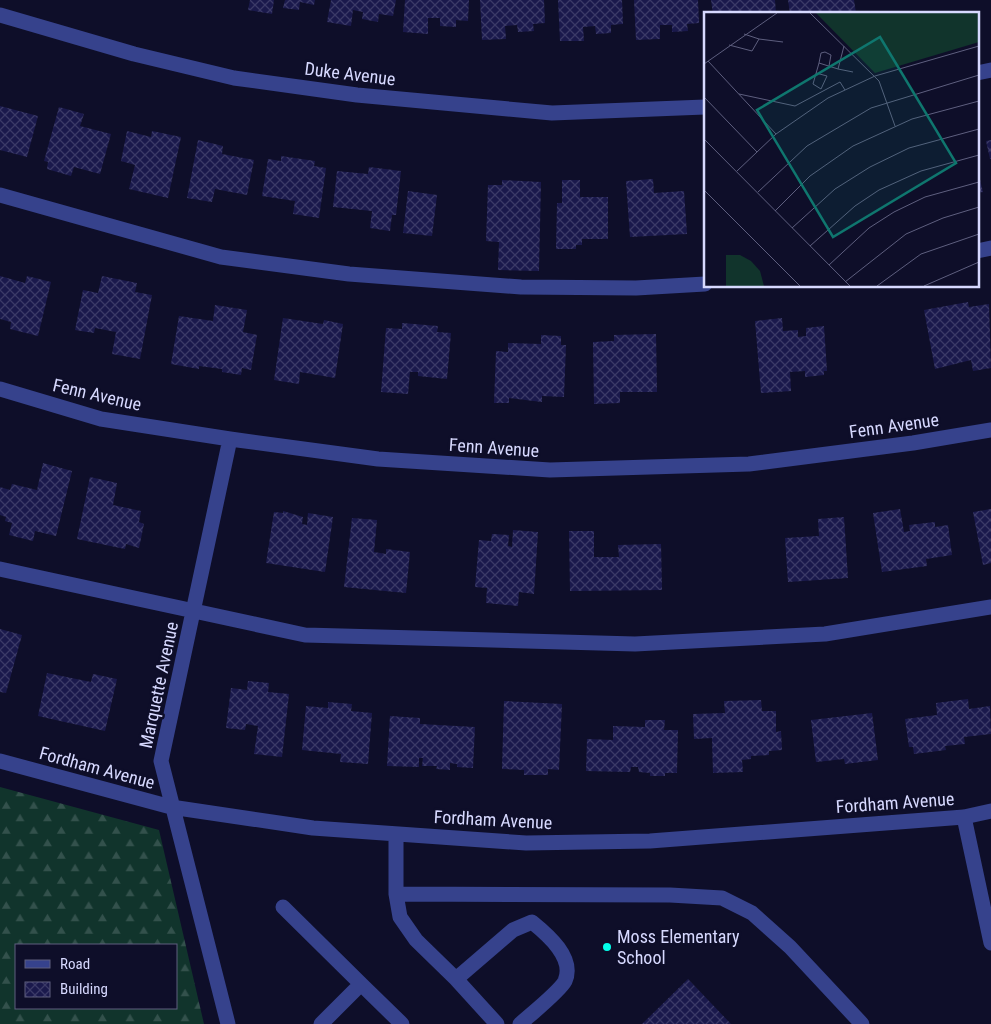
<svg xmlns="http://www.w3.org/2000/svg" width="991" height="1024" font-family="'Roboto Condensed',sans-serif">
<defs>
<pattern id="forest-firs" width="22" height="20" patternUnits="userSpaceOnUse" patternTransform="scale(1.25)"><rect width="22" height="20" fill="#11342c"/><path d="M5 1l3.5 6h-7zM16 11l3.5 6h-7z" fill="#33514c"/></pattern>
<pattern id="building-cross-hatch" width="8" height="8" patternUnits="userSpaceOnUse" patternTransform="scale(1.25)"><rect width="8" height="8" fill="#1a194c"/><path d="M0 0l8 8M0 8l8-8" fill="none" stroke="#3b3a67"/></pattern>
</defs>
<rect width="100%" height="100%" fill="#0e0e29"/>
<!-- forest -->
<path fill="url(#forest-firs)" fill-rule="evenodd" d="M0,787L159,830L204,1024H0ZM16,945H176V1008H16Z"/>
<!-- building -->
<path fill="url(#building-cross-hatch)" d="M250,0H274L272,14L248,10Z
M285,0H315L314,5L300,2L299,10L283,8Z
M331,0H396L393,16L379,14L378,22L362,19L363,12L353,10L351,26L327,22Z
M405,0H469L468,21L456,20V27L440,26V18H428V34L403,32Z
M480,0H544L545,23L533,24L534,31L518,32L517,25L505,26L506,39L482,40Z
M558,0H622L623,24L611,25V33L596,34L595,26L583,27L584,41H560Z
M634,0H698L699,23L687,24L688,31L672,32V25H660V39L636,40Z
M711,0H775L776,14H713Z
M788,0H854L856,13L790,14Z
M0,106L38,116L27,157L0,150Z
M59,107L84,114L80,126L111,134L100,174L74,167L71,176L47,169L48,162L44,161Z
M127,131L151,137L152,131L181,137L168,198L129,189L135,165L121,161Z
M198,140L223,146L222,154L254,160L247,195L215,189L212,202L187,198Z
M991,140V159H990L986,141Z
M281,156L315,161L314,166L326,168L319,218L293,214L295,201L262,196L268,159L281,161Z
M369,167L401,171L396,215H392L390,231L370,228L372,211L333,207L337,171L368,174Z
M977,167L983,192L977,193Z
M653,179L654,193L684,191L687,234L630,237L626,181Z
M502,180L541,182L539,271L498,270L499,242L486,241L488,185H502Z
M562,180H580V197H608V239H582V245H576V249H556L557,203H562Z
M408,191L437,195L432,236L403,233Z
M0,276L25,283L27,276L51,282L38,336L10,329L11,322L0,319Z
M102,276L137,283L135,292L152,295L140,359L112,354L116,332L95,328L94,333L75,330L83,290L98,293Z
M968,302L969,307L989,304L991,368L973,371L971,360L935,369L924,310Z
M215,305L247,310L243,332L257,335L251,370L242,368L241,375L222,372V369L199,366V369L171,364L179,316L213,321Z
M283,318L323,324L324,320L343,324L335,378L300,372L299,384L274,380Z
M782,318L783,331L798,330V337L806,336V328L824,326L827,371H824V375L805,377V371L790,372L791,391L761,393L755,321Z
M402,323L438,326L437,332L451,333L447,379L418,376V372H410L408,394L381,392L386,328L402,329Z
M656,334L657,392H620V403L594,404L593,342L614,341V335Z
M541,335L561,336V345H566L564,397L542,396V402L509,398V403H494L496,351L508,352V343L541,344Z
M43,463L72,471L56,536L35,531L33,541L9,535L12,523L5,521L6,517L0,515V487L10,490L12,484L37,490Z
M90,477L117,483L113,505L141,511L139,522L144,524L139,548L126,544L125,549L77,539Z
M900,509L904,532L910,531L909,525L935,522V527L948,525L952,555L926,559L927,566L882,572L873,513Z
M991,509V563L983,565L973,512Z
M283,511L303,517L302,524L307,525L308,513L333,517L325,572L266,563L274,512L283,513Z
M844,517L848,578L788,582L785,538L819,536L818,519Z
M352,518L377,520L374,552L386,554V549L410,552L406,593L344,587Z
M513,530L538,532L534,594L519,592L518,606L486,603L487,588L475,587L479,540L491,541L492,534L509,535L508,546L512,547Z
M569,531H594V557H619L618,545L661,544L662,590L570,591Z
M0,629L22,635L6,693L0,692Z
M47,673L91,682L93,674L117,679L105,731L38,716Z
M248,681L269,683L268,692L289,694L282,757L254,754L258,726L246,724L245,730L226,728L231,688L247,690Z
M968,699L969,709L990,706L991,734L964,737L965,744L945,746L946,750L914,754L913,747H909L905,719L937,715L936,703Z
M761,700L762,711H776V732L781,731L782,750L769,751V755L751,756V759L742,760L743,772L713,773L712,738L694,739L693,714L725,713L724,701Z
M504,701L562,704L559,770L548,769V775H524V770L502,769Z
M328,702L352,704L351,711L372,713L368,764L340,762L341,754L302,750L306,706L328,708Z
M872,713L878,760L845,764L844,759L816,762L811,720Z
M390,716L420,718V724L475,727L473,768L457,767V764L450,763V770L436,769L437,766H422L423,758H419V767L387,766Z
M645,720H665L664,730H678L677,773H665V776H650V773L639,772L638,767H631L630,772L586,771L587,739L613,740V726L645,727Z
M688,979L731,1024H642Z"/>
<g fill="none" stroke-linecap="round" stroke-linejoin="round">
<!-- minor -->
<path stroke="#36428c" stroke-width="15" d="M0,15L134,54L234,78L357,95L552,113L705,107
M977,73L991,70
M0,195L221,257L349,274L521,287L636,288L705,284
M977,251L991,248
M0,389L101,419L230,439L378,459L550,470L749,464L913,443L991,430
M0,569L305,635L635,644L825,634L991,607
M0,761L171,807L313,828L526,843L650,841L964,817L991,811
M964,817L991,943
M396,834V894L670,895L722,898L752,913L790,947L862,1024
M396,894L400,917L416,940L456,979
M283,907L361,984L321,1024
M361,984L402,1024
M228,1024L161,761L230,439
M497,1024L456,979L513,930L532,922C548,935 575,958 565,981C560,991 530,1015 520,1024"/>
</g>
<!-- markers -->
<circle fill="#03ffea" stroke="#0e0e29" stroke-width="2" cx="607" cy="947" r="5"/>
<g text-anchor="middle" stroke-width="5" stroke-linejoin="round" paint-order="stroke">
<!-- street labels -->
<g font-size="18" fill="#d7d9ff" stroke="#0e0e29">
<text transform="translate(350 74) rotate(7)" y="6">Duke Avenue</text>
<text transform="translate(97 395) rotate(13)" y="6">Fenn Avenue</text>
<text transform="translate(894 426) rotate(-8)" y="6">Fenn Avenue</text>
<text transform="translate(494 448) rotate(4)" y="6">Fenn Avenue</text>
<text transform="translate(159 685) rotate(-78)" y="6">Marquette Avenue</text>
<text transform="translate(97 768) rotate(15)" y="6">Fordham Avenue</text>
<text transform="translate(895 803) rotate(-4)" y="6">Fordham Avenue</text>
<text transform="translate(493 820) rotate(3)" y="6">Fordham Avenue</text>
</g>
<!-- poi labels -->
<g font-size="18" fill="#d7d9ff" stroke="#0e0e29" text-anchor="start">
<text x="617" y="943">Moss Elementary<tspan x="617" dy="21">School</tspan></text>
</g>
</g>
<!-- overview -->
<g transform="translate(704 12)">
<rect width="275" height="275" fill="#0e0e29"/>
<path d="M22,243H36L47,249L56,259L60,274H22Z" fill="#11342c"/>
<path d="M112,1H275V30L171,61Z" fill="#11342c"/>
<path fill="none" stroke="#5e5f7f" stroke-width="1" d="M106,1L175,69L191,114M55,27L79,30M25,33L48,39L55,27L40,22M140,34L134,57L149,60M4,49L72,122M115,51L117,41L121,40L127,43L125,54M0,52L73,1M112,61L123,64L117,77L109,72L115,51L134,57M35,82L91,94L136,70L141,78M0,85L53,140M0,127L146,274M33,159L72,122L124,86L171,64L275,34M0,178L96,274M54,180L103,134L167,96L275,63M71,199L106,164L149,134L208,107L275,89M88,216L131,177L166,155L205,136L275,117M106,234L151,194L175,178L217,159L275,143M125,253L165,216L190,200L221,185L275,170M141,270L202,222L239,206L275,195M173,274L217,242L275,222M220,274L275,250"/>
<path fill="#0f766e" fill-opacity="0.15" stroke="#0f766e" stroke-width="2.5" d="M176,25L252,151L129,225L53,98Z"/>
<rect width="275" height="275" fill="none" stroke="#d7d9ff" stroke-width="2.5"/>
</g>
<!-- legend -->
<rect x="15" y="944" width="162" height="65" fill="#0e0e29" stroke="#5e5f7f"/>
<rect x="25" y="960" width="25" height="8" fill="#36428c" stroke="#5e5f7f"/>
<text x="60" y="969" font-size="15" fill="#d7d9ff">Road</text>
<rect x="25" y="982" width="25" height="15" fill="url(#building-cross-hatch)" stroke="#5e5f7f"/>
<text x="60" y="994" font-size="15" fill="#d7d9ff">Building</text>
</svg>
